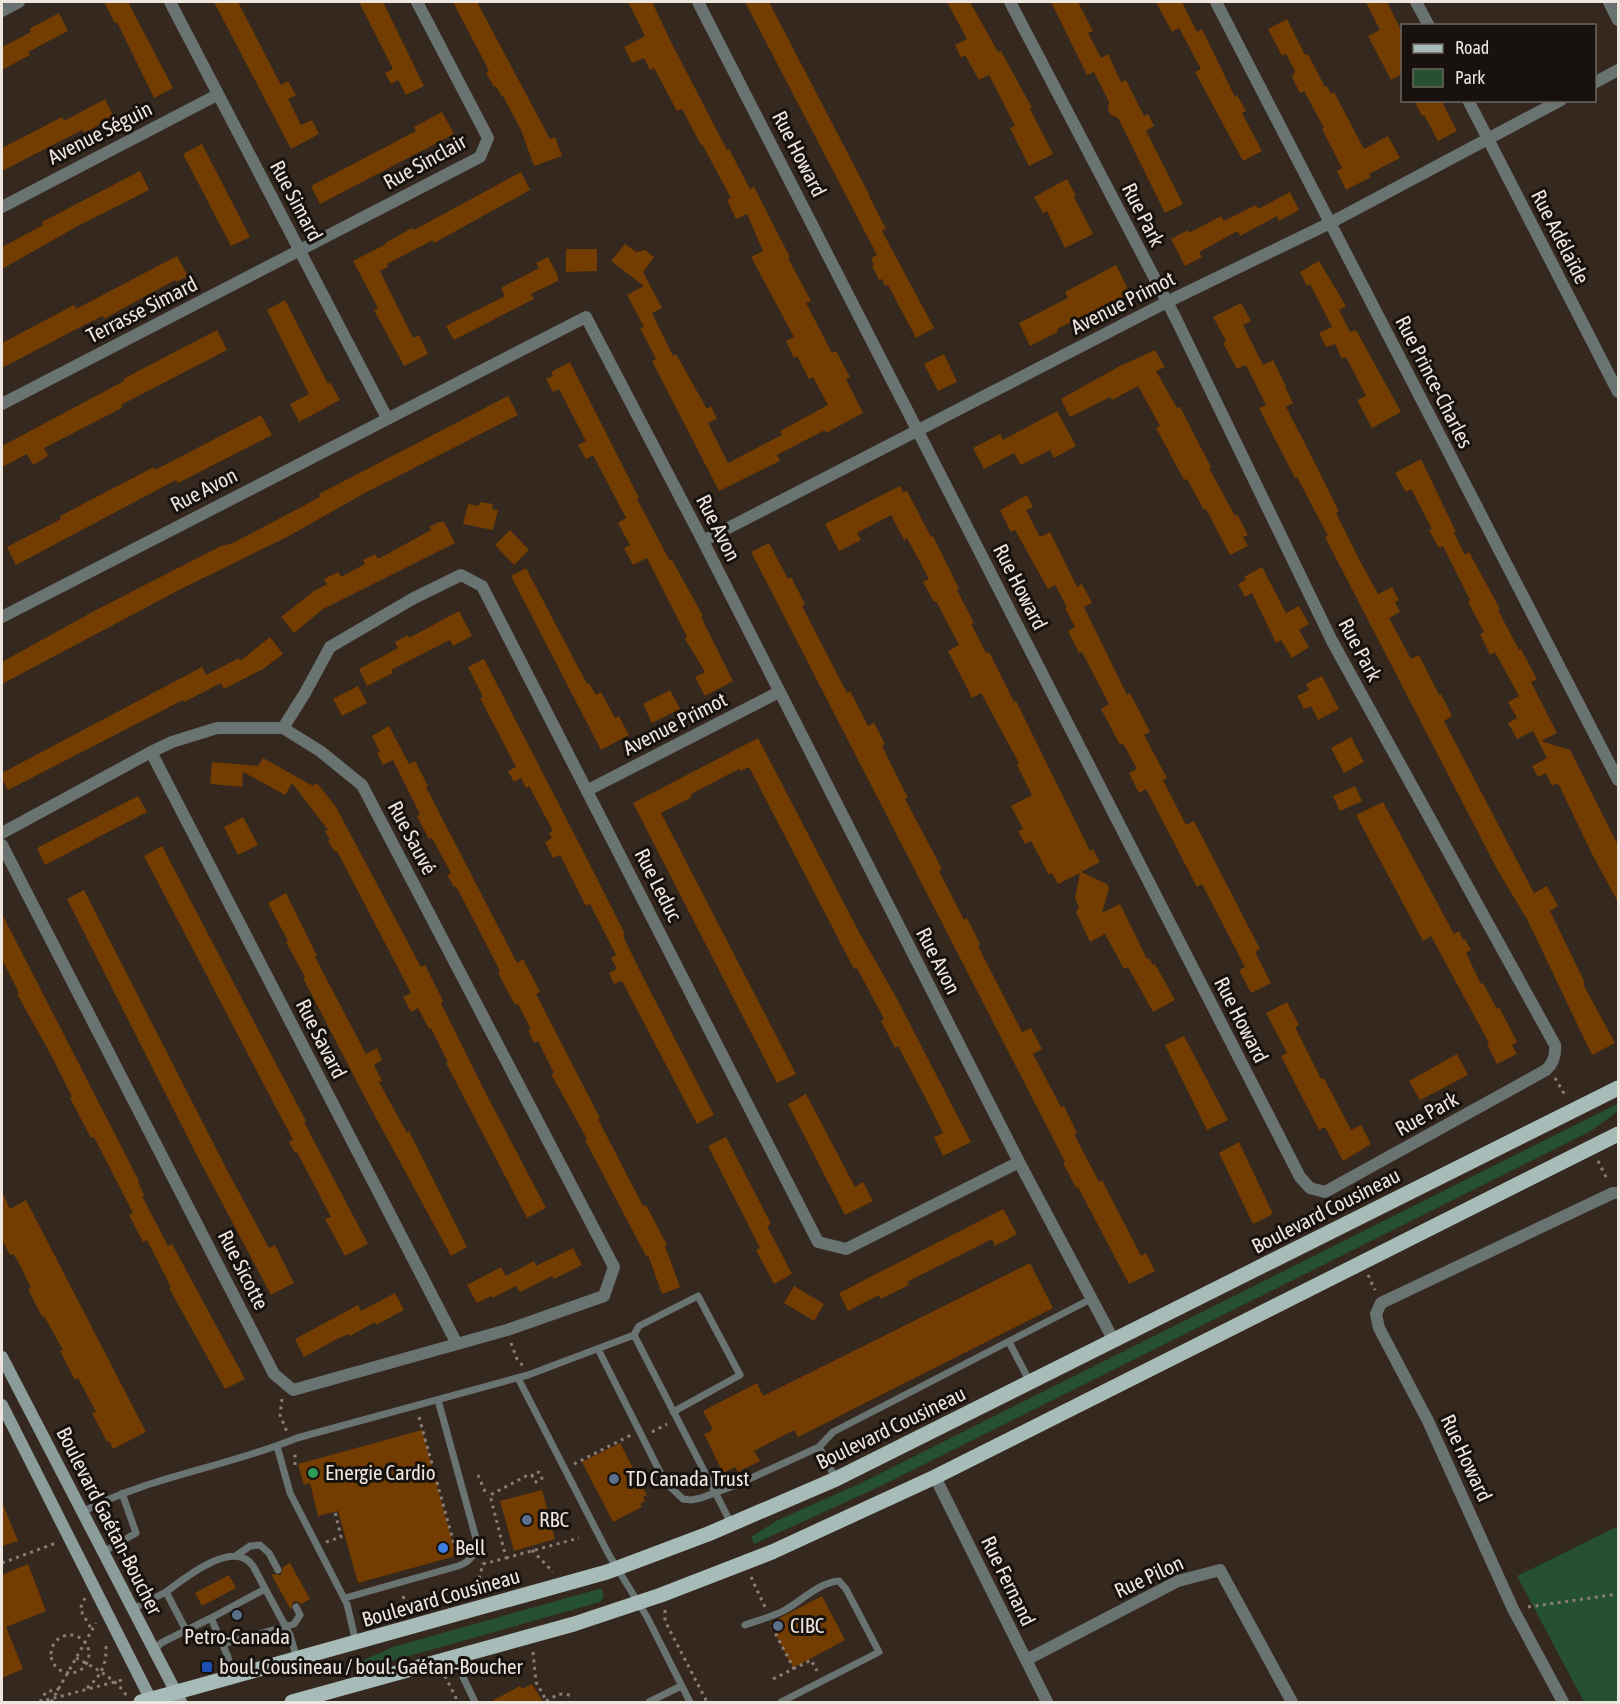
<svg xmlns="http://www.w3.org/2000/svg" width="1620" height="1704" font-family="'Asap Condensed',sans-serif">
<rect width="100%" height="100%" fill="#35281e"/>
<!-- green -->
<path fill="#255031" d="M1617,1104L1618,1111L1591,1131L883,1485L754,1544L751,1537L778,1520L859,1484Z
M1618,1526V1702H1584L1517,1576Z
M599,1589H602L604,1596L600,1602L388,1662L356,1670L354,1664L393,1647Z"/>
<!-- building -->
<path fill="#733c00" d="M104,2H128L173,88L154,98L117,22L115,23Z
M214,2H238L281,85L288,81L296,95L288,99L301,125L312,120L319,134L291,149Z
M359,2H383L424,86L406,95L398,80L391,84L385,73L393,69Z
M453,2H477L550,139L555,137L562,156L534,166L521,130L503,96L502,97L496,86L494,87L486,73L489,71L485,63Z
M628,2H652L671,42L727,150L729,149L750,189L754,187L775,228L790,257L788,258L811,301L806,303L832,353L836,351L850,377L846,379L863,413L826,433L825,430L777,455L780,461L719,491L655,367L652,361L656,359L640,328L644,327L627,295L644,286L611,261L625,244L636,252L645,250L654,257L643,272L662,308L652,313L673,356L676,354L707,409L711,406L717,419L708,423L728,463L782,435L780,431L828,405L813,377L809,379L797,356L794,358L786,341L794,337L751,257L763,251L747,214L736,219L727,200L731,198L702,144L701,145L682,109L677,111L654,68L650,70L644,58L632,63L624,47L645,36Z
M745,2H769L870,196H869L886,229L882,231L934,328L916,338L888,285L885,286L882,279L879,280L872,266L874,265L871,258L877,255Z
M947,2H970L998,52L1001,51L1032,108L1030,109L1053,154L1029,166L1010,128L1015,126L989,75L979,80L965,55L961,58L955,45L967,39Z
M1051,2H1078L1093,31L1088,33L1101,58L1108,54L1121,82L1126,80L1144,116L1148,114L1154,126L1146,131L1183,204L1165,213L1118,118L1111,115L1108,110L1109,102L1094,72L1087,75Z
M1156,2H1182L1197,32L1202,29L1235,97L1237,95L1246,111L1242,113L1262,151L1243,161L1195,72L1201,69L1179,28L1172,32Z
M1366,2H1387L1402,32V74L1391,80L1368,36L1380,30Z
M59,13L68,31L28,52L30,55L2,70V47L31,32L29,29Z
M1287,19L1305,55L1308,54L1325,87L1327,86L1331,94L1334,92L1364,149L1388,136L1400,158L1369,174L1371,177L1346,190L1337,171L1342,168L1322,129L1324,128L1304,91L1300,93L1292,77L1295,71L1286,54L1282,56L1268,29Z
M105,99L114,117L84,133L82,130L2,171V148L62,117L64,121Z
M1414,100H1441L1457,131L1438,141L1424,115L1422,116Z
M442,112L454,134L320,204L311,186L416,131L414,127Z
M202,144L250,237L231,246L183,154Z
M140,171L149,190L78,226L2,269V247L43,225L42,222Z
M521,172L530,190L434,243L433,240L387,264L388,267L380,271L413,338L419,335L428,354L404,366L374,310L378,308L353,261L386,244L385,243L412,228L414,230Z
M1067,179L1076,196L1074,197L1093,234L1065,248L1047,211L1043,213L1034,197Z
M1290,192L1299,210L1279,221L1277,216L1240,236L1238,231L1199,252L1202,257L1185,266L1171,239L1188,230L1189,233L1221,216L1224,221L1256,205L1258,209Z
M566,249H597V271L566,272Z
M177,256L188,276L176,282L175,280L104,319L103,316L88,323L2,368V343L74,305L76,309Z
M548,257L558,276V281L531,294L534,299L454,340L446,326L505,296L501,288L539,268L536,263Z
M1319,261L1346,306L1339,310L1350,332L1356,330L1401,412L1372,428L1357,400L1366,396L1346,357L1342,359L1335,344L1326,347L1319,333L1332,327L1310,284L1307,286L1300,272Z
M1116,265L1130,293L1057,329L1058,332L1030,346L1019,323L1068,298L1065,292Z
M285,300L328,384L330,382L340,400L299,422L290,404L309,394L267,310Z
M1241,303L1251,321L1243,325L1263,365L1273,360L1286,386L1285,387L1293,403L1286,407L1317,467L1339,512L1336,513L1360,561L1378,594L1392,587L1399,600L1395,602L1400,612L1389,618L1411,659L1419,655L1439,695L1441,694L1452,716L1444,721L1534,893L1547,886L1558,906L1550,911L1585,983L1583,984L1615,1043L1592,1055L1528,921L1497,869L1325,537L1328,536L1297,477L1295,478L1259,408L1266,405L1246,365L1237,369L1223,343L1226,341L1213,317Z
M217,330L227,350L121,405L122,408L44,448L48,456L33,465L27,454L2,467V446L124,381L123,379Z
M1155,350L1165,367L1156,371L1177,408L1180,407L1211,467L1209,468L1235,516L1237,514L1248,535L1243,537L1248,546L1230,555L1206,509L1204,510L1187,479L1184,480L1156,428L1160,426L1138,386L1112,400L1110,397L1070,417L1061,399L1118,367Z
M944,354L957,382L938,391L924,364Z
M570,362L639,498L637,499L670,561L672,560L703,616L701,617L733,681L705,696L695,677L705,672L685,639L687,637L647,558L633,565L624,548L630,545L618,523L626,518L593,455L586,459L578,445L586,441L559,389L553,392L546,379L553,376L551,372Z
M508,396L518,415L363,494L289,536L179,590L2,684V662L96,610L221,546L233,543L320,497L319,494Z
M1057,411L1076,446L1054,458L1050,450L1021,465L1014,453L984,469L973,448L1000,434L1003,440Z
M261,415L272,435L178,483L176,480L16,565L7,547L61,519L60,516L100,495L154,467L155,470Z
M1421,459L1456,532L1454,533L1465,555L1469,552L1500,609L1498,610L1519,650L1521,649L1537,679L1531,682L1557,733L1541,741L1570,750L1618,845V902L1592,854L1558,783L1552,786L1546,773L1538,777L1532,766L1547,758L1533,731L1517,739L1508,723L1517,718L1508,702L1519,696L1495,652L1490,655L1480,634L1484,632L1468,602L1470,600L1443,546L1439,548L1436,543L1429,530L1432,529L1411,489L1406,492L1395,473Z
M900,486L903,492L907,491L931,537L933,536L959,589L957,590L974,623L971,624L978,637L986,653L989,652L1014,702L1016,701L1090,851L1093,849L1100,862L1081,872L1107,884L1109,888L1102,913L1120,904L1147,959L1149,958L1153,965L1155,964L1175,1000L1153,1012L1128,967L1124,969L1105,934L1090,942L1076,912L1079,907L1075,898L1080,873L1058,884L1052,873L1049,875L1031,841L1025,844L1018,831L1023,829L1011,806L1032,795L1017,765L1019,763L981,693L972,698L948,651L959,645L936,601L934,602L923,582L929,579L907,538L904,540L891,515L857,533L861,540L839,551L825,524Z
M1027,495L1033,507L1026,510L1040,537L1050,532L1077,587L1082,584L1092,603L1084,607L1127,695L1130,693L1150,732L1144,735L1167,778L1163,780L1186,825L1194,821L1260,949L1255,952L1271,983L1251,993L1239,970L1245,967L1202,884L1197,887L1146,789L1139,793L1129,773L1137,769L1124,745L1119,743L1101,709L1109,704L1082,652L1079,653L1068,631L1075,627L1065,608L1067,607L1055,585L1048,589L1015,530L1011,532L1000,510Z
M480,502L493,504L492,509L498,510L493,530L463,524L468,504L479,506Z
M439,522H444L455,543L323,609L294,633L281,617L314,591L327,584L324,579L338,572L341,577L365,564L363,560L375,554L377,558H380L431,530L429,527Z
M510,530L529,550L514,565L495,545Z
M769,543L788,579L791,577L805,604L802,606L847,693L850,691L868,726L874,723L885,744L882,746L908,798L905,799L942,869L939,871L964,920L967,918L980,944L978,946L1022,1032L1031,1028L1042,1049L1033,1054L1061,1107L1064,1106L1077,1133L1074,1134L1099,1182L1102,1180L1141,1256L1146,1253L1155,1271L1129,1284L1078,1187L1076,1188L1063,1163L1065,1162L1042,1117L751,552Z
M1262,567L1286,613L1299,606L1309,624L1299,630L1309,647L1292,658L1281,640L1276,643L1252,593L1245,597L1238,584L1246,580L1244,577Z
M526,568L587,684L589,683L596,695L601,692L615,718L619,716L629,735L601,750L511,576Z
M459,611L472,636L453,646L450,640L391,670L393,673L367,686L359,669L398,648L395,642L408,635L409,638Z
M270,637L283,654L263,669L224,689L221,683L184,702L183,700L8,790L2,779V773L202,667L206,675L239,658L240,661Z
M484,659L583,851L625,934L623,936L640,971L714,1115L697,1124L622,981L614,984L609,973L617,969L611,958L616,955L590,904L586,906L560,855L553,858L545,842L552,838L549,833L553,831L529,786L526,788L521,778L514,782L508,771L516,767L480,698L483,697L468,667Z
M1322,676L1339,709L1318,720L1311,706L1304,709L1297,696L1309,690L1306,684Z
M358,686L367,703L342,716L333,699Z
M670,690L680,709L652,723L643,704Z
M389,726L409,764L415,761L428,786L426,787L517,963L523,959L540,992L536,994L600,1118L598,1119L643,1206L646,1205L667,1245L665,1246L680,1287L662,1294L648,1255L646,1256L585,1140L587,1139L551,1074L554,1073L538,1041L534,1043L528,1030L531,1029L518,1004L515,1005L498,973L500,971L456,886L454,887L447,875L451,873L432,838L429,839L417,816L420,814L393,760L383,765L377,753L380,752L372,736Z
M1351,737L1364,762L1344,773L1331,748Z
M758,738L859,932L896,997L971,1142L943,1156L934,1137L943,1133L925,1097L898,1046L895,1048L881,1021L884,1019L857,968L854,969L749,767L741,771L739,769L691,794L692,797L661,813L796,1074L777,1083L633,803Z
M263,758L313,786L317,783L336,807L421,967L425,965L443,1001L441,1003L481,1084L546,1208L527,1218L446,1063L448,1062L431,1028L429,1029L418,1008L411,1012L403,997L411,993L337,851L335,852L328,841L330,840L325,831L328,830L292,783L285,795L243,772L242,787L210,784L212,762L258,766Z
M1355,786L1362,801L1340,811L1333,796Z
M138,796L147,812L45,865L37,848Z
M1383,802L1454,934L1459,931L1463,940L1465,939L1471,950L1466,953L1481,984L1483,983L1497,1009L1499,1007L1517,1042L1512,1045L1517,1054L1497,1064L1487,1044L1489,1043L1431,936L1423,941L1356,815Z
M243,817L258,845L238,855L224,827Z
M162,846L306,1121L304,1122L368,1244L345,1256L325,1219L331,1217L297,1152L295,1153L289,1142L293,1140L144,856Z
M84,890L227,1170L269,1248L275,1245L294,1283L271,1295L194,1150L67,899Z
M286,893L317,956L315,957L366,1054L377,1048L382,1060L374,1065L382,1081L379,1082L407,1133L409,1131L467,1247L451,1256L369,1105L303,978L305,977L286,942L288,941L268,903Z
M2,914L139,1181L138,1182L144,1195L142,1196L168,1246L172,1244L245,1379L225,1389L169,1288L171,1287L147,1240L143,1242L129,1215L133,1213L94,1137L91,1138L70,1098L72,1097L51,1055L17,994L19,993L2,959Z
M1287,1002L1299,1025L1295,1027L1321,1079L1324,1078L1351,1130L1361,1125L1371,1144L1343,1161L1325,1127L1319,1130L1281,1056L1287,1053L1266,1013Z
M1184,1036L1228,1120L1207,1130L1165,1045Z
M1457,1054L1468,1075L1420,1100L1409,1081Z
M806,1094L855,1187L863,1182L873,1201L845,1215L788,1104Z
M726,1137L771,1224L767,1226L792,1274L774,1284L756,1250L760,1248L708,1146Z
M1239,1142L1273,1214L1253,1224L1219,1153Z
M2,1192L10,1209L26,1200L146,1432L113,1449L109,1441L107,1442L92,1413L96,1412L78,1378L75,1380L60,1351L63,1350L44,1316L42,1317L28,1289L31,1288L18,1261L13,1254L10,1255L2,1239Z
M1003,1209L1017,1234L995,1246L992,1239L907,1282L909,1285L881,1299L879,1295L848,1311L839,1293Z
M573,1248L582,1265L554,1279L552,1276L520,1292L516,1286L492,1298L491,1296L477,1303L467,1285L501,1267L506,1276L534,1261L536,1266Z
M1030,1263L1053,1308L798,1437L794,1430L754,1451L760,1461L738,1472L735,1467L723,1473L704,1434L713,1430L703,1411L757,1383L763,1396Z
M794,1286L824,1304L814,1321L784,1303Z
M395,1293L404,1310L376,1325L375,1322L350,1336L349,1334L337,1339L304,1357L295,1339L358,1305L361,1311Z
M422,1430L456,1556L358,1583L338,1511L318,1516L310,1483L304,1485L298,1464Z
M620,1443L647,1495L643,1497L645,1501L640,1504L642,1507L613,1522L582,1462Z
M542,1490L555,1539L514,1551L500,1501Z
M2,1502L18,1541L2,1546Z
M290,1563L310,1599L301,1604L297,1601L293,1602L291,1610L271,1574L281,1575L283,1567Z
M28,1564L46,1611L6,1627L23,1669L2,1678V1575Z
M229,1575L236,1588L202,1606L195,1593Z
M822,1596L845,1640L793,1668L770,1623Z
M532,1684L543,1702H490L520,1686L522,1689Z"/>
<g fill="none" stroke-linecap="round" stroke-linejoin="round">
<!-- path -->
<path stroke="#897d75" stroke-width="3" stroke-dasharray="3 4.5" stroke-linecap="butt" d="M1555,1078L1566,1097
M1598,1161L1608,1181
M1368,1275L1375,1290
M511,1343L517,1359L523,1366
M282,1399L280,1415L287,1432
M419,1417L457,1555
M652,1432L667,1424
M574,1464L631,1435
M295,1465V1452
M532 1477a5 5 0 1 1 10 0a5 5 0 1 1-10 0Z
M478,1475L487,1496
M326,1542L341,1537L335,1512
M532,1550L553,1572
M506,1558L579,1538
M2,1563L56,1543
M751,1577L765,1607
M475,1593L483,1564L506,1558L490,1495L526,1476H532
M85,1598L80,1609L92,1630
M1528,1607L1618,1594
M665,1610V1621L707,1702
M402,1614L404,1592
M772,1627L794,1669
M51 1654a19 19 0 1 1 38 0a19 19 0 1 1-38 0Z
M533,1652L536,1682L547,1702
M76,1658C95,1668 117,1679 128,1698
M445,1676L458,1702
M773,1679L811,1660L817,1671
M87,1688C101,1676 107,1664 106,1645
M546,1701L559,1694L571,1695
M39,1702L126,1679
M40,1702L46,1692L59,1689
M51,1702L96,1623"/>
<!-- lane -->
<path stroke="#697372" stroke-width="7" d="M634,1335L639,1326L698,1296L740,1375L673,1412
M1009,1342L1030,1382
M598,1349L665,1482L683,1499L691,1500L701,1498L736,1485L819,1447L833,1432L1091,1299
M518,1378L609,1555L647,1617L690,1702
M277,1446L290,1493L347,1604L356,1643
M819,1447L836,1479
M82,1512C150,1476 227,1467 297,1438L528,1375L634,1335L732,1525
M103,1552L136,1533L122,1493
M237,1555L250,1546L260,1545L269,1553L278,1570
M166,1592C185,1578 234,1538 253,1566L290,1635L297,1659
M345,1598L458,1566C470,1562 475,1555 477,1542L438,1400
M133,1609L166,1592L186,1630
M211,1618L265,1589
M745,1625C759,1620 772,1617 785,1610C801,1601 820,1582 839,1581L846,1589L879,1652L781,1702
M223,1644L294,1624L300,1615L296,1607
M154,1651L161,1643L211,1618L228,1657L233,1677
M458,1657L463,1677L475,1702
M649,1702L681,1686"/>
<!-- street -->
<path stroke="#697372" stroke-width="12" d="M170,2L387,418
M698,2L1300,1177L1310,1188L1325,1192L1546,1070C1554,1063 1556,1055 1555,1045L1332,641L1176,319L1010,2
M1216,2L1618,780
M1416,2L1429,26
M1609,2L1618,20
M2,11L19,2
M1594,83L1618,70
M1468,100L1618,392
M2,207L217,95
M2,404L480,157L488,138L417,2
M703,541L1167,302L1330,223L1561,100
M2,617L586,317L703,541L1019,1162L1114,1341
M283,728L305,693L330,647L414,598L461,575L482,586L818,1242L846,1249L1019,1162
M151,752L457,1344
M588,790L779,692
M2,833L151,752L172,742L217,728H283L320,751L362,785L614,1267L604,1296L507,1330L293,1390L274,1374L2,845
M935,1477L1047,1702
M1026,1660L1178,1581L1220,1570L1292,1702
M1563,1702L1513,1609L1428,1421L1379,1328L1376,1314L1381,1303L1613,1193H1618"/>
<!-- secondary -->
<path stroke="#8c9c9a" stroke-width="12" d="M2,1357L181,1702
M2,1405L152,1702"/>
<!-- primary -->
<path stroke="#a7bbb8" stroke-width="15" d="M141,1702L607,1572L708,1534L836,1479L1618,1088
M292,1702L574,1624L661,1595L772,1552L935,1477L1618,1134"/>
</g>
<!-- markers -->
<circle fill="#2e9e5b" stroke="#18120e" stroke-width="2" cx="313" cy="1473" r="6"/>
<g fill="#5c6f8a" stroke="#18120e" stroke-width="2">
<circle cx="614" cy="1479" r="6"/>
<circle cx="527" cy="1520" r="6"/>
<circle cx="237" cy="1615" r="6"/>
<circle cx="778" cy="1626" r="6"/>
</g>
<circle fill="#3f7fe0" stroke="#18120e" stroke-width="2" cx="443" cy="1548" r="6"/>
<rect fill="#1a4fb4" stroke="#18120e" stroke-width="2" x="201" y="1661" width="12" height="12" rx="3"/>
<g text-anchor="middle" stroke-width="6" stroke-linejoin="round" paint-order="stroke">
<!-- street labels -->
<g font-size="21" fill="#eee5df" stroke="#18120e">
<text transform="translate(100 133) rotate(-27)" y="7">Avenue Séguin</text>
<text transform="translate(799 154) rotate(63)" y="7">Rue Howard</text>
<text transform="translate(425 162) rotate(-29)" y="7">Rue Sinclair</text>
<text transform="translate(296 201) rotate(62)" y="7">Rue Simard</text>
<text transform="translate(1143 215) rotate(63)" y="7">Rue Park</text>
<text transform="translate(1560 237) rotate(63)" y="7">Rue Adélaïde</text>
<text transform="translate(1123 303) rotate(-27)" y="7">Avenue Primot</text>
<text transform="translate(142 310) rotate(-27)" y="7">Terrasse Simard</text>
<text transform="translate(1434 382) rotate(63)" y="7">Rue Prince-Charles</text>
<text transform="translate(204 490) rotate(-27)" y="7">Rue Avon</text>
<text transform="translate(718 528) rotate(63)" y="7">Rue Avon</text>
<text transform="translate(1020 587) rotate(63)" y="7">Rue Howard</text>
<text transform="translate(1360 650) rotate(62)" y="7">Rue Park</text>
<text transform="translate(675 724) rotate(-27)" y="7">Avenue Primot</text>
<text transform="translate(412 838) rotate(62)" y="7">Rue Sauvé</text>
<text transform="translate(658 885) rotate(63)" y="7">Rue Leduc</text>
<text transform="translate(938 961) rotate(63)" y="7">Rue Avon</text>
<text transform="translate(1241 1020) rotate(63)" y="7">Rue Howard</text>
<text transform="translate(321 1039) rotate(63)" y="7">Rue Savard</text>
<text transform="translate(1427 1114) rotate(-29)" y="7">Rue Park</text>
<text transform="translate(1326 1211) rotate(-27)" y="7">Boulevard Cousineau</text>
<text transform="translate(243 1270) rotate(63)" y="7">Rue Sicotte</text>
<text transform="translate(891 1428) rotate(-26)" y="7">Boulevard Cousineau</text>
<text transform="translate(1466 1458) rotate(65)" y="7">Rue Howard</text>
<text transform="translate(109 1521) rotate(63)" y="7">Boulevard Gaétan-Boucher</text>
<text transform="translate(1149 1577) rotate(-25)" y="7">Rue Pilon</text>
<text transform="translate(1008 1581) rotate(64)" y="7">Rue Fernand</text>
<text transform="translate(441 1598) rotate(-16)" y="7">Boulevard Cousineau</text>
</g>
<!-- poi labels -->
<g font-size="21" fill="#eee5df" stroke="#18120e" text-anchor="start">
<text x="325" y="1480">Energie Cardio</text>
<text x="626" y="1486">TD Canada Trust</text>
<text x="539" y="1527">RBC</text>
<text x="455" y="1555">Bell</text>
<text x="790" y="1633">CIBC</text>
<text x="237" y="1644" text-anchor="middle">Petro-Canada</text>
<text x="219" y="1674">boul. Cousineau / boul. Gaétan-Boucher</text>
</g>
</g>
<!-- border -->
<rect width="1620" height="1704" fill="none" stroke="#eee5df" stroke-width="6"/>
<!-- legend -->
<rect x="1401" y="24" width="195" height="78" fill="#18120e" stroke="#6e6662" stroke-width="1.5"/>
<rect x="1413" y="44" width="30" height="9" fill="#a7bbb8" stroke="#6e6662" stroke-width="1.5"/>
<text x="1455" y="54" font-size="18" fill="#eee5df">Road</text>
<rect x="1413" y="69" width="30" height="18" fill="#255031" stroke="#6e6662" stroke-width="1.5"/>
<text x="1455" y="84" font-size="18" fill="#eee5df">Park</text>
</svg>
